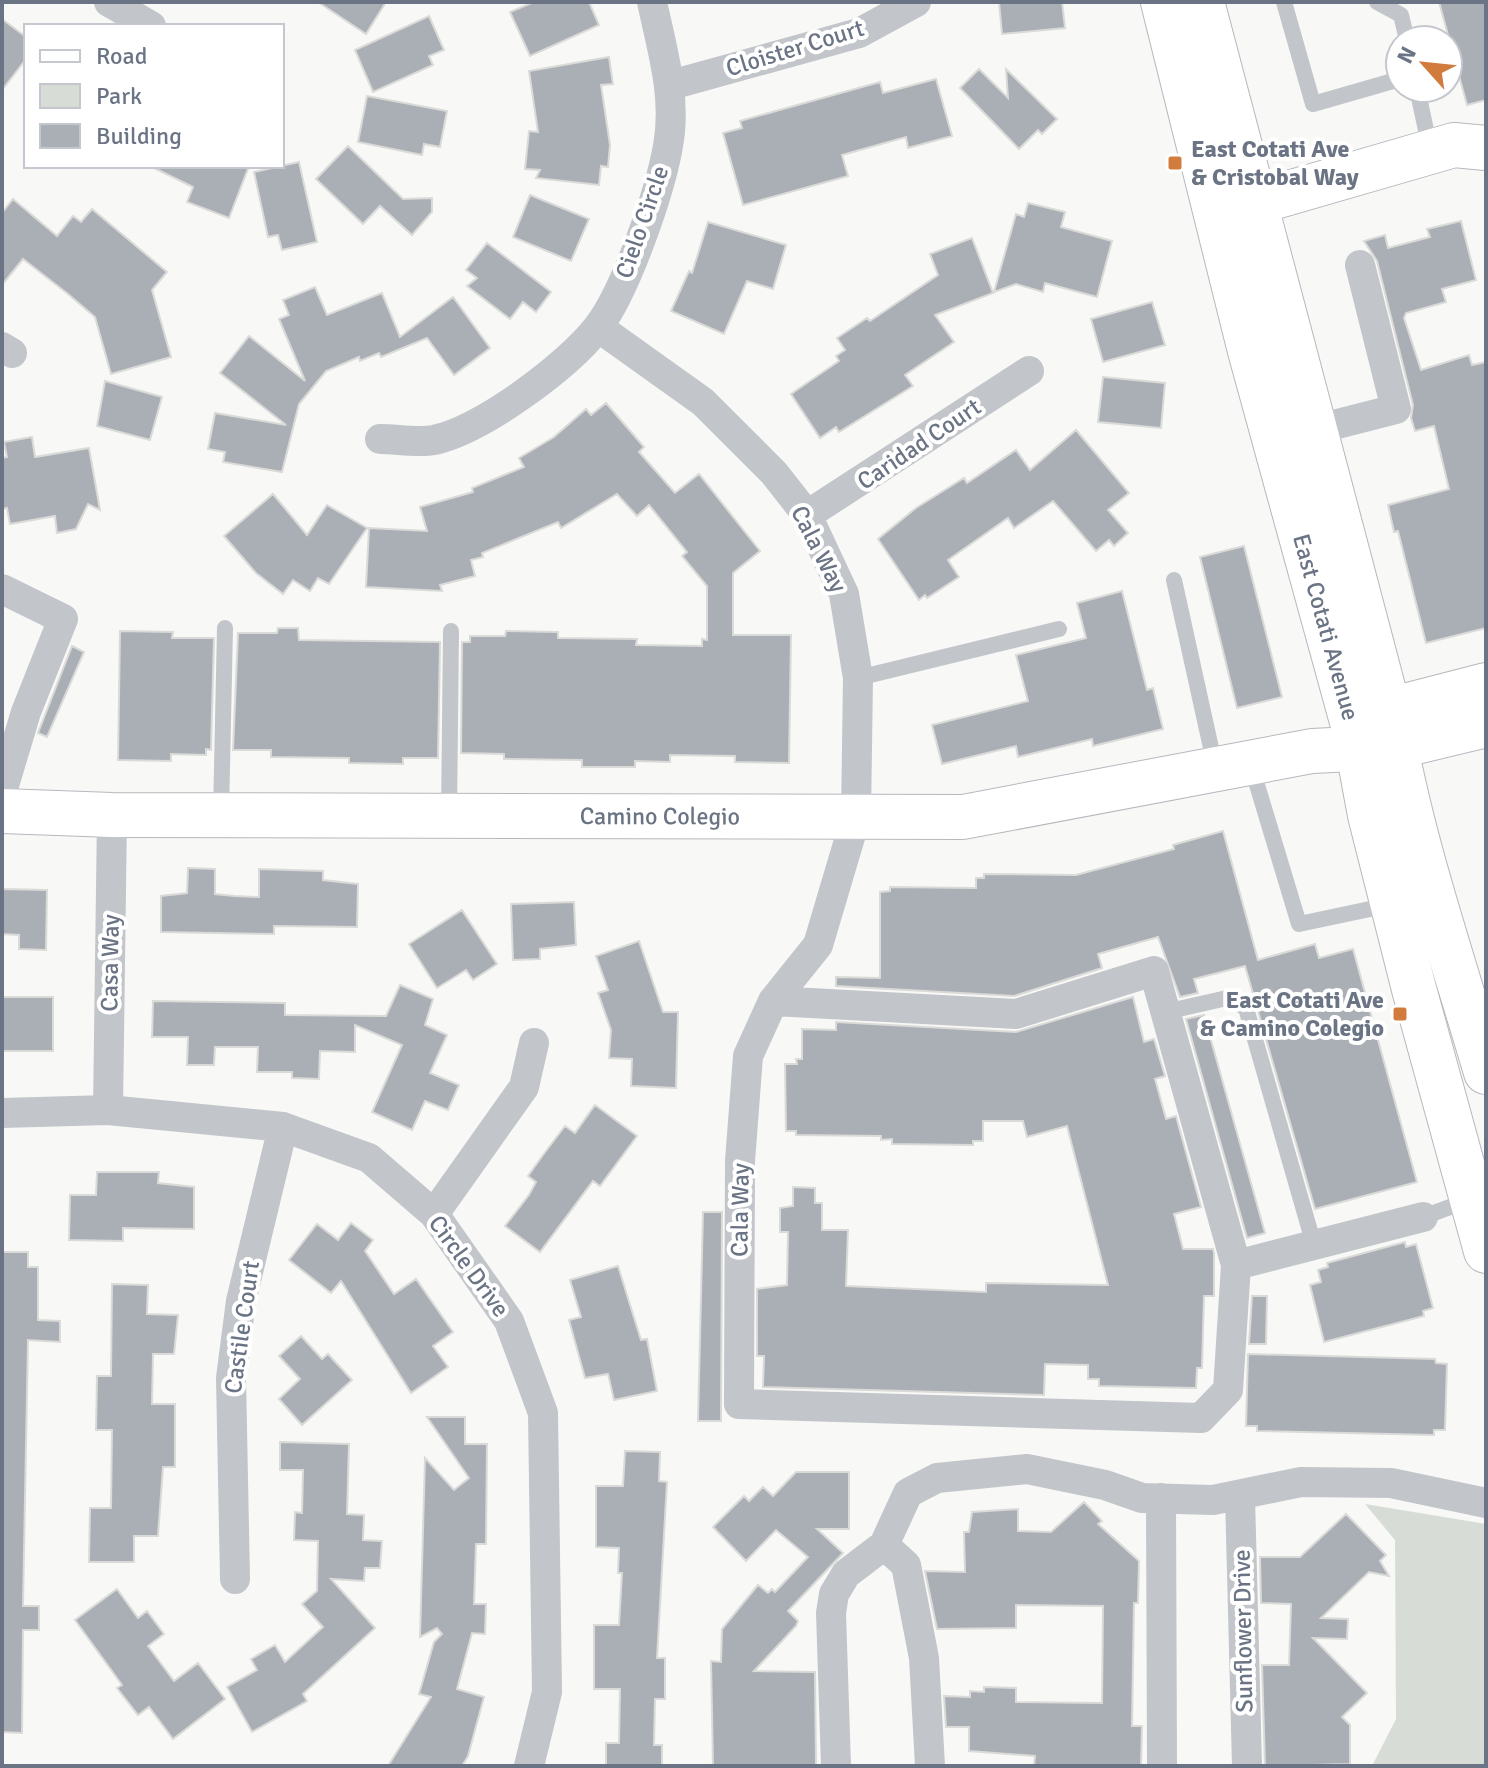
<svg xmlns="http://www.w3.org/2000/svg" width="1488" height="1768" font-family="Signika,sans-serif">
<rect width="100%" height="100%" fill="#f8f8f6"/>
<!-- green -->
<path fill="#d7ddd6" d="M1365,1504L1486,1524V1766H1372L1396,1719L1395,1540Z"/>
<!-- building -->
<path fill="#aaafb6" stroke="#dadad8" stroke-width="2" d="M318,2H386L366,34Z
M534,2H589L599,25L530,56L510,12Z
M999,2H1062L1065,28L1002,34Z
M1439,2H1486V100L1467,105Z
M429,16L444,50L429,56L433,65L373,92L355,50Z
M2,19L26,37V59L2,90Z
M609,57L613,84L601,85L610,145L608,167L601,166L599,185L536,178L540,170L525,169L529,131L538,132L529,71Z
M979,69L1008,98L1006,69L1057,119L1042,134L1038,130L1019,149L960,88Z
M936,79L952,136L908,148L906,137L842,155L848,176L743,205L723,133L742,128L740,121L880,82L883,93Z
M367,96L447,111L440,147L424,144L422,155L358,142Z
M348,146L403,199L432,198V212L412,235L380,206L363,224L316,179Z
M299,162L317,242L282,250L278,235L268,237L254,172Z
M150,166H249L229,218L187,202L193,187Z
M530,195L589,219L571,261L513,237Z
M13,199L57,236L73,216L81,222L92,209L167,272L152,290L171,357L111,374L95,317L68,294L23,259L2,285V213Z
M1028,203L1065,212L1061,227L1112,241L1097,297L1045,283L1043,292L1016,284L994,292L1016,214L1024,217Z
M1461,221L1476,280L1442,289L1446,302L1406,313L1404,318L1421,370L1469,355L1472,365L1486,362V628L1426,643L1398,531L1394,532L1388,505L1449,489L1434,426L1415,431L1411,418L1413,405L1377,261L1364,241L1385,235L1388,248L1430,237L1427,229Z
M708,222L786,245L773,289L747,281L724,334L671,311L689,271L692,273Z
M972,238L993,293L935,315L954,342L905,375L913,386L839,432L836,427L820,438L791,394L839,361L836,356L845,350L837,338L867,318L870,321L938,275L930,254Z
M487,243L551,292L536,312L523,302L510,319L467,286L477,278L466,270Z
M315,287L327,315L382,293L400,337L453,297L490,348L454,375L427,338L381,357L379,353L360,361L359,357L326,371L299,404L282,472L223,462L225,452L208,449L215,413L286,425L220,373L249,336L305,381L279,319L289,315L283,300Z
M1152,302L1165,345L1103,362L1091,319Z
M1103,377L1165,383L1161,428L1098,422Z
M105,381L162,397L150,440L97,426Z
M606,403L644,447L639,452L675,493L699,474L760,551L733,573V635H791L789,763L735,762V756L670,755V762L635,761V767H582V760L504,759V754L461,753L462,642H470V636H505L506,631L558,632V638L637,639L636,645L702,646V639L707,640V586L682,556L687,552L649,505L637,516L617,494L561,528L558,522L482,553L483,557L471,560L475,576L440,585L442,591L366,587L369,528L427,531L420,507L473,492L472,488L524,467L519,458L554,437L586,409L591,415Z
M1076,430L1129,493L1108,510L1128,533L1114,546L1109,540L1096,551L1053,501L1014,528L1008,518L948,560L959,577L927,598L925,595L919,600L878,539L916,508L964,478L967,483L1016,450L1030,470Z
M32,437L35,457L89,448L100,510L88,504L76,529L57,533L55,516L10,524L7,508L2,509V458L7,457L4,442Z
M273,494L307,535L327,505L367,528L329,584L318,578L310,591L293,580L283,594L256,573L224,536Z
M1244,546L1282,697L1237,708L1200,557Z
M1122,591L1147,690L1153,688L1163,729L1093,746L1092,739L1018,757L1016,746L942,764L932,725L1028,701L1016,655L1086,638L1077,603Z
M278,628H298L299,640L440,642L438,758H403V764L349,763V758L271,757V750H233L238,633H277Z
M120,631L173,632L172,638H214L211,750L206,749V755L171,754V761L118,760Z
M72,646L84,652L47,737L38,733Z
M1223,831L1258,960L1315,944L1319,958L1353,949L1417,1182L1315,1209L1245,966L1194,979L1198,993L1180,997L1158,937L1098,954L1102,968L1014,996L836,986V977L880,978V892L890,891V887L976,888V878H984V874L1076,875L1174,849L1173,845Z
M188,868L215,869V894L234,896L259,897V869L323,871V880L358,884L357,927L274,926V934L161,932V896L187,893Z
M2,889L47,890L46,950L19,949V935L2,934Z
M574,902L576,945L540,949V959L513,960L511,904Z
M462,910L497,964L473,980L466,970L437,988L409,944Z
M639,941L663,1012H678L676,1088L631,1086L632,1059L609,1058L611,1030L598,993L608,990L596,956Z
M400,985L433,999L425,1025L447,1035L430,1073L459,1085L448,1110L425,1101L412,1130L372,1112L402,1045L355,1025V1052L320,1051L319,1079L292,1078V1072H257L258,1047H215L214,1065H187L188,1037H152L153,1001L285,1003V1015L386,1016Z
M2,997H53V1051H2Z
M1133,997L1144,1042L1154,1039L1165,1076L1155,1079L1166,1119L1176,1116L1201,1207L1174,1214L1183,1249H1213L1214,1253V1296H1204L1202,1368H1197L1196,1388L1099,1386V1379H1088V1365L1045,1364L1044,1395L763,1387L764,1356H757V1289L787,1285L788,1232H780V1208L793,1206V1187L815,1188V1203H822V1230H848L846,1286L986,1292V1283L1108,1285L1067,1126L1027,1137L1023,1121H983V1141H973V1145L892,1144V1139L881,1140V1136L796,1135V1131H786L785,1064H797L796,1059H802V1029L836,1030V1022L1016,1032Z
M1204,1015L1265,1233L1247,1238L1186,1019Z
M595,1105L637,1136L600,1186L593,1181L540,1252L505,1226L529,1195L536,1182L528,1176L543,1155L565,1126L575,1133Z
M97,1172H159L158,1183L194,1187V1229L123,1228V1241L69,1240L70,1195H96Z
M703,1212H722L721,1421H698Z
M351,1223L373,1240L365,1251L394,1294L416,1279L453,1332L433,1346L448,1367L411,1393L341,1281L331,1293L289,1260L317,1224L338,1240Z
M1405,1242L1406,1247L1416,1244L1433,1308L1423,1311L1424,1316L1324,1342L1310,1285L1321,1282L1318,1270L1328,1267L1327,1263Z
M2,1252H28V1267H38V1320L60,1321V1342L28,1340L23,1606H39V1630H23L22,1733L2,1732Z
M618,1266L641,1340L647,1339L657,1391L614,1400L608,1374L585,1378L569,1320L581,1317L570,1280Z
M112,1284L148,1285L147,1314L178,1315L174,1354H153L152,1404H175V1467H163L158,1536H134V1562H89L90,1508H111L112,1430H96L97,1376H111Z
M1252,1296H1267L1266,1344H1249Z
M301,1336L322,1359L328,1354L352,1380L302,1425L279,1399L300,1379L279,1356Z
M1248,1354L1435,1359L1436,1363L1447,1364L1445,1430H1434V1435L1257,1431V1426H1246Z
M427,1417H465V1444H487L486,1544H476L474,1604H486L485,1634L472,1633L457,1689L484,1697L468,1756L462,1766H388L431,1697L419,1694L434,1642L442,1634L437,1628L420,1637L425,1458L454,1490L469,1478Z
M280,1442L349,1444L347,1514L364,1515L363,1540L382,1541L380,1568H365L364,1581L331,1579L375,1628L303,1694L307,1701L252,1732L227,1687L257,1670L251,1659L275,1645L285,1662L323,1627L302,1604L317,1591L318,1541L294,1540L295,1512L302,1513L303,1470H280Z
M625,1451L660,1452L659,1481L667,1482L657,1658H665V1699H655L654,1745H662V1766H606V1743H619L620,1689H594V1625H619L622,1573H618L619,1548L596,1547V1486H623Z
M796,1472H849V1529H817L843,1553L788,1611L798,1621L796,1626L754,1671L815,1672L816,1766H713L711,1661L721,1662L722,1629L758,1585L768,1593L772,1589L775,1592L808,1557L776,1530L746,1561L713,1527L744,1496L749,1501L763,1487L773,1496Z
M1084,1502L1102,1521L1098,1524L1139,1561L1138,1603H1134L1132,1726H1142L1141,1766H1034L1035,1756L969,1751V1727H946L944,1696L970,1697V1691L984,1692V1687L1016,1688V1702L1102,1703L1103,1606L1016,1605V1628L937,1629L925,1571L965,1572L964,1532H969L972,1512L1018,1509V1531L1051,1532Z
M1346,1514L1386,1555L1380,1561L1389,1576L1369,1572L1321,1618L1348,1619L1347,1639L1313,1638L1367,1693L1342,1717L1350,1725V1764L1265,1766L1262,1665H1289L1291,1604L1261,1603L1260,1557H1300Z
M117,1589L138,1618L147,1611L164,1634L148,1646L174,1681L198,1663L225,1699L173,1739L149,1707L138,1715L117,1688L122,1685L75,1620Z"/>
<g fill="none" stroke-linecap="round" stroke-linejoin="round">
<defs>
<g id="secondary">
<path id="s1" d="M1163,2L1250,351L1354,729L1370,815L1414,989L1486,1251"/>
<path d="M1202,2L1389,710C1409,833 1451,953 1486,1072"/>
<path d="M1230,210L1454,145L1486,148"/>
<path d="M1363,724L1389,710L1486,685"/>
<path id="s2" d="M2,811L112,815L963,817L1312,751L1395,747L1486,725"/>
</g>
</defs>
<!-- secondary casing -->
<use href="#secondary" stroke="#b5b8bd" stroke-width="46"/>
<!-- lane -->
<path stroke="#c2c5c9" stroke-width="16" d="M1284,2L1313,104L1400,79
M1377,2L1401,15L1407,40
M1417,88L1430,149
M1174,580L1215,766
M858,678L1059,629
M1251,765L1299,924L1389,905
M221,814L225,628
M449,815L451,631
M1165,1012L1227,998L1246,1008L1314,1245
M1423,1217L1469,1200"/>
<!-- street -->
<path stroke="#c2c5c9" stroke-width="30" d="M109,2L151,26
M671,85L859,33L916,2
M598,327L703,402L774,473L807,515L844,594L858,678L856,817L818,945L773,1001L748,1056L740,1161L739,1404L1201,1418L1228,1390L1236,1265L1423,1217
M2,347L12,353
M1314,430L1396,409L1360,265
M380,439C396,439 418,443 434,440C483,429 568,366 598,327C626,290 660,192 668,146C677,97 662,49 652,2
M807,515L1029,371
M2,589L63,619L26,712L2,792
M773,1001L1016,1014L1154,971L1236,1265
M108,1110L112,815
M2,1113L108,1110L283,1127L369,1158L434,1214L509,1321L543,1413L547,1692L529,1766
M434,1214L524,1087L534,1043
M1240,1496L1247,1766
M1161,1498L1162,1766
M884,1545L906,1565L924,1658L930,1766
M235,1579L231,1378L241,1301L283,1127
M836,1766L831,1613L834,1594L846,1574L884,1545L908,1493L937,1478L1027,1469L1105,1485L1142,1498L1213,1500L1301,1482L1391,1483L1486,1503"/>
<!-- secondary -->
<use href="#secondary" stroke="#fff" stroke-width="44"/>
</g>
<!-- markers -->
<g fill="#d17c3d" stroke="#fff" stroke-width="3">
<rect x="1167" y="155" width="16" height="16" rx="4"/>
<rect x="1392" y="1006" width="16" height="16" rx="4"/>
</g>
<g text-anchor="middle" stroke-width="8" stroke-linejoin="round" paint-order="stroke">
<!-- street labels -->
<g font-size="24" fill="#6b7484" stroke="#fff">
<text transform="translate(795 48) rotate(-17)" y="8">Cloister Court</text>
<text transform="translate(642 222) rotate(-71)" y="8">Cielo Circle</text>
<text transform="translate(919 444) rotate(-34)" y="8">Caridad Court</text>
<text transform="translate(819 549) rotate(63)" y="8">Cala Way</text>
<text dy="8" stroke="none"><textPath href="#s1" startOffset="646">East Cotati Avenue</textPath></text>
<text dy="8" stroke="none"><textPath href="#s2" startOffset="658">Camino Colegio</textPath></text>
<text transform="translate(110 963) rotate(-89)" y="8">Casa Way</text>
<text transform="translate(740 1210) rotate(-89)" y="8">Cala Way</text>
<text transform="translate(469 1266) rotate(54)" y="8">Circle Drive</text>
<text transform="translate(242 1327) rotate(-82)" y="8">Castile Court</text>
<text transform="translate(1243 1631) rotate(-91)" y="8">Sunflower Drive</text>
</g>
<!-- poi labels -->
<g font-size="24" font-weight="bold" fill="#6b7484" stroke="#fff" text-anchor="start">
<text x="1191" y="157">East Cotati Ave<tspan x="1191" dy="28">&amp; Cristobal Way</tspan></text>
<text x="1384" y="1008" text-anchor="end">East Cotati Ave<tspan x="1384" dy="28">&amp; Camino Colegio</tspan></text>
</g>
</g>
<!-- border -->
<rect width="1488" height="1768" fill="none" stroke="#6b7484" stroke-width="8"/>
<!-- legend -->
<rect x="24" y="24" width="260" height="144" fill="#ffffff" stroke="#c4c7ce" stroke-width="2"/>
<rect x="40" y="50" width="40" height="12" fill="#ffffff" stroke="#c4c7ce" stroke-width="2"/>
<text x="96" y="64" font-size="24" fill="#6b7484">Road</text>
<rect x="40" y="84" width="40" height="24" fill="#d7ddd6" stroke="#c4c7ce" stroke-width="2"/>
<text x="96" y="104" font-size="24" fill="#6b7484">Park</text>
<rect x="40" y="124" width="40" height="24" fill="#aaafb6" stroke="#c4c7ce" stroke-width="2"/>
<text x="96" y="144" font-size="24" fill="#6b7484">Building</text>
<!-- north arrow -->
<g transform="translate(1424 64) rotate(297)"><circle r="38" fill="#ffffff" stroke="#c4c7ce" stroke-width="2"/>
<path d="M0-6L14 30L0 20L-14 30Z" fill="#d17c3d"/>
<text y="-12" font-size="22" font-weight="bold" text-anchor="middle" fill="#6b7484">N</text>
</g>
</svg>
